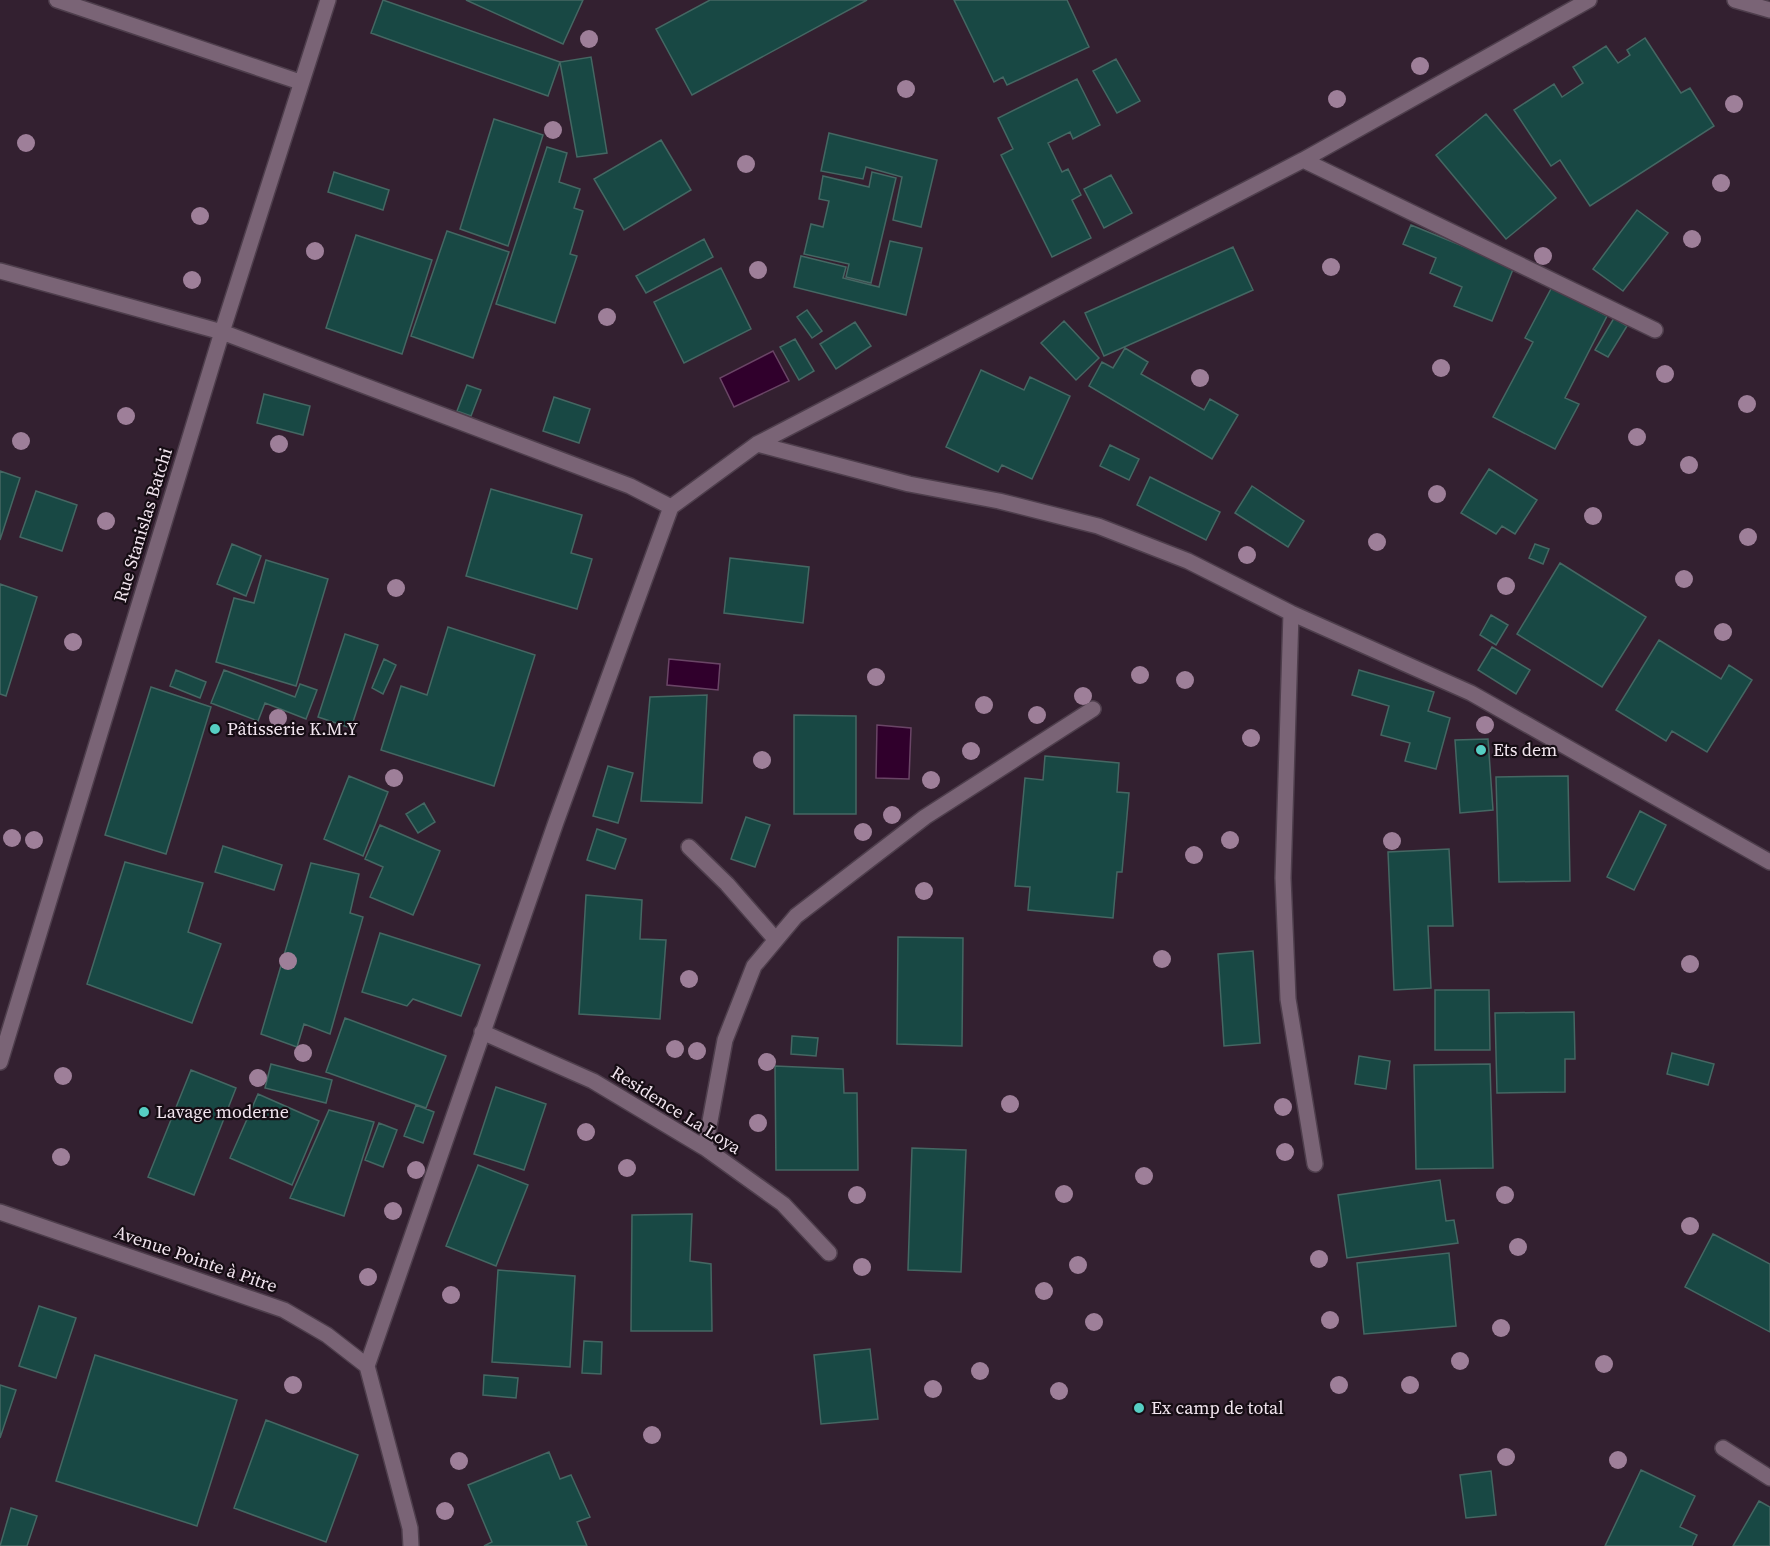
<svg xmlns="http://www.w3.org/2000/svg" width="1770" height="1546" font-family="'Source Serif 4',serif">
<rect width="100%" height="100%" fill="#332030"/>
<!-- water -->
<path fill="#30002c" stroke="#6a4566" stroke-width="1.5" d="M773,351L789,381L734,407L720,378Z
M669,659L720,664L718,690L667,685Z
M877,725L911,728L909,779L876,778Z"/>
<!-- building -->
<path fill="#184844" stroke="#456763" stroke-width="1.5" d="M383,0L560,62L548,96L371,33Z
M466,0H583L563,44Z
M710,0H867L692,95L656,29Z
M954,0H1067L1089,47L1007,85L1003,77L994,82Z
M1645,38L1681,93L1690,88L1714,126L1590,206L1560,160L1551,166L1514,110L1554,84L1562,97L1583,83L1573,67L1606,46L1618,63L1630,55L1627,50Z
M591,57L607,153L577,157L560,62Z
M1116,59L1140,101L1117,113L1093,71Z
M1077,79L1100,125L1073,139L1070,132L1048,143L1062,172L1068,169L1081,195L1072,200L1091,238L1052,257L1001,155L1013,149L998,118Z
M1486,114L1556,198L1506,239L1436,155Z
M494,119L543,135L508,246L460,229Z
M829,133L937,160L921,227L893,220L902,177L866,167L863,179L821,171Z
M661,140L691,190L624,230L594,179Z
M547,147L567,153L559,182L580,189L574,208L583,211L570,254L577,256L555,323L496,304Z
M334,172L389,190L383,210L328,192Z
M872,172L896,178L871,283L846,277L849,264L804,254L811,224L823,227L829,201L819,199L823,176L869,187Z
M1111,175L1132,213L1104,228L1084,189Z
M1637,210L1668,233L1623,291L1593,269Z
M1411,225L1514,267L1492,321L1454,306L1462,287L1430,273L1436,258L1403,244Z
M447,231L509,252L473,358L411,336Z
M356,235L432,260L402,354L326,328Z
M704,239L713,257L646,293L636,276Z
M890,241L922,248L906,315L794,287L801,256L846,267L843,278L879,287Z
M1233,247L1253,290L1104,356L1085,313Z
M721,268L751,329L684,363L654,302Z
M1552,287L1607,316L1565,398L1579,404L1555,449L1493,417L1533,342L1525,338Z
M807,310L822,331L812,338L797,317Z
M1614,318L1627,326L1608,357L1595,350Z
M1064,321L1099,358L1076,380L1041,343Z
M855,322L871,346L836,369L820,344Z
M795,339L814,371L799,380L780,347Z
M1125,348L1148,362L1141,374L1204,410L1210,399L1238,415L1212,459L1089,386L1102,362L1113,368Z
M981,370L1024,390L1030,377L1070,396L1032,479L1002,465L998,472L946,447Z
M467,385L481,390L471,416L457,411Z
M264,394L310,406L303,435L257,423Z
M554,397L590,409L579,443L543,431Z
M1110,445L1139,459L1129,480L1100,466Z
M1489,469L1537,500L1515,534L1502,526L1496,534L1461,513Z
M0,471L20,478L0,540Z
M1150,477L1220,512L1206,540L1137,505Z
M1252,486L1304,521L1288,547L1235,513Z
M491,489L582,515L571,553L592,559L577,609L466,576Z
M36,491L77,505L62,551L20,537Z
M232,544L261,556L246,596L217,584Z
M1535,544L1549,549L1543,564L1529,558Z
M730,558L809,567L803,623L724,613Z
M266,560L328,579L296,686L216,662L234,598L254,603Z
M1560,563L1646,617L1602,687L1517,634Z
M0,584L37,597L6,696L0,694Z
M1491,615L1508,625L1496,645L1480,635Z
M448,627L535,655L494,786L381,750L401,686L427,695Z
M345,634L378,645L351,728L318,717Z
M1659,640L1721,679L1729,665L1752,680L1707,752L1672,731L1666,741L1616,710Z
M1492,647L1530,670L1516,694L1478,670Z
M384,659L396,665L383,694L372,688Z
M176,670L206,682L200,698L170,686Z
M224,670L295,697L300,684L317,690L306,719L265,703L258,721L211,703Z
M1359,670L1434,692L1428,711L1450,718L1436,769L1405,761L1410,743L1381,735L1389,706L1352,695Z
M151,687L211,707L166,854L105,835Z
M707,695L702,803L641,801L650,697Z
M794,715L856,716V814H794Z
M1488,739L1493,810L1460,813L1455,740Z
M1045,756L1119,763L1117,792L1129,793L1122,872H1117L1113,918L1028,910L1030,887L1015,886L1025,778L1043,780Z
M608,766L633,773L618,823L593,816Z
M349,776L388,792L363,856L324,839Z
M1568,776L1570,881L1499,882L1496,777Z
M424,803L435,822L418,833L406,814Z
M1640,811L1666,825L1634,890L1607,877Z
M746,817L770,825L755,867L731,859Z
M380,825L440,851L413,915L370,897L383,867L365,859Z
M597,829L626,839L615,869L587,860Z
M223,846L282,865L274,890L215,872Z
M1449,849L1453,926H1428L1431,988L1394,990L1388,852Z
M125,862L203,883L188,932L221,944L192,1023L87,984Z
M311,863L359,874L350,913L363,917L330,1034L304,1024L297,1047L261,1034Z
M586,895L642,900L640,939L666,940L660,1019L579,1014Z
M380,933L480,965L461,1016L413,999L407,1006L362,992Z
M898,937L963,938L962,1046L897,1044Z
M1253,951L1260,1043L1224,1046L1218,954Z
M1435,990H1489L1490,1050H1435Z
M1574,1012L1575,1059H1565V1092L1497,1093L1495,1013Z
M345,1018L446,1056L426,1108L326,1072Z
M792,1036L818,1038L816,1056L791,1054Z
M1672,1053L1714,1064L1708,1085L1667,1074Z
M1359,1056L1390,1061L1386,1089L1355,1084Z
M271,1064L332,1080L326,1103L265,1088Z
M1490,1064L1493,1168L1416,1169L1414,1065Z
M775,1066L843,1069L844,1093H857L858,1170H776Z
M191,1070L236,1088L194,1195L148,1177Z
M496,1087L546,1104L524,1170L474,1154Z
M258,1094L319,1121L292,1185L230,1158Z
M416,1105L434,1112L423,1143L404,1136Z
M329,1110L374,1122L344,1216L290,1198Z
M379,1123L397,1130L383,1167L365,1160Z
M912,1148L966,1150L961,1272L908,1270Z
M478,1165L528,1185L496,1266L446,1246Z
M1440,1180L1446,1221L1454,1220L1458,1243L1347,1258L1338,1195Z
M692,1214L690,1261L711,1264L712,1331H631L632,1215Z
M1713,1234L1770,1264V1332L1685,1287Z
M1449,1253L1456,1326L1364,1334L1357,1263Z
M498,1270L575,1276L570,1367L492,1362Z
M39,1306L76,1318L56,1378L19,1366Z
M584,1341L602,1342L601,1374L582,1373Z
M870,1349L878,1419L821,1424L814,1355Z
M95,1355L237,1400L197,1526L56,1481Z
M484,1375L518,1378L516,1398L483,1395Z
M0,1385L16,1390L0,1438Z
M266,1420L358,1455L326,1542L234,1508Z
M549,1452L560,1479L571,1475L590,1517L577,1522L587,1546H484L492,1542L468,1485Z
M1641,1470L1695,1496L1680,1527L1697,1535L1692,1546H1605Z
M1491,1471L1496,1515L1466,1518L1460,1475Z
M1759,1501L1770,1507V1546H1733Z
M11,1508L37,1516L27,1546H0Z"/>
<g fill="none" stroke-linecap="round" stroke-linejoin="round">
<defs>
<path id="minor" d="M57,0L300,82
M1735,0L1770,10
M1303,160L1655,330
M0,271L222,332L630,486L671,507
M757,444L909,484L999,501L1098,526L1188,561L1291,613L1471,693L1770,862
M1291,613L1283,878L1288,999L1315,1164
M689,847L727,884L776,940
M482,1032L593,1081L705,1148L783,1204L829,1253
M0,1062L222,332L328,0
M705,1148L725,1040L754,966L796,916L925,817L1093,709
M0,1212L284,1310L327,1335L367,1366
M367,1366L556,822L671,507L757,444L1303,160L1589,0
M367,1366L410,1528L411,1546
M1723,1448L1770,1478"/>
</defs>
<!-- minor casing -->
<use href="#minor" stroke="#4e3e4c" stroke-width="18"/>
<!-- minor -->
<use href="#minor" stroke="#7a6476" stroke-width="15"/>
</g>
<!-- trees -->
<g fill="#9e7f99">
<circle cx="589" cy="39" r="9"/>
<circle cx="1420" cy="66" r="9"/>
<circle cx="906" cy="89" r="9"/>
<circle cx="1337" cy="99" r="9"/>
<circle cx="1734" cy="104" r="9"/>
<circle cx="553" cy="130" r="9"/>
<circle cx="26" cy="143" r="9"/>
<circle cx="746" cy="164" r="9"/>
<circle cx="1721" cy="183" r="9"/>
<circle cx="200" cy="216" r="9"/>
<circle cx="1692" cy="239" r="9"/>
<circle cx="315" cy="251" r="9"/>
<circle cx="1543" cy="256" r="9"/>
<circle cx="1331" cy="267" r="9"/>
<circle cx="758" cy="270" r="9"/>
<circle cx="192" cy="280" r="9"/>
<circle cx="607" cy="317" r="9"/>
<circle cx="1441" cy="368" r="9"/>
<circle cx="1665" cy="374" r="9"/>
<circle cx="1200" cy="378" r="9"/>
<circle cx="1747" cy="404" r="9"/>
<circle cx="126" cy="416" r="9"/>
<circle cx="1637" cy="437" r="9"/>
<circle cx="21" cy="441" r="9"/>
<circle cx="279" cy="444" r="9"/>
<circle cx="1689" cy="465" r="9"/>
<circle cx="1437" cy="494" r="9"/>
<circle cx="1593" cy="516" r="9"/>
<circle cx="106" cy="521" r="9"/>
<circle cx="1748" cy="537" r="9"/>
<circle cx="1377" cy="542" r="9"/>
<circle cx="1247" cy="555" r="9"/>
<circle cx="1684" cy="579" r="9"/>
<circle cx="1506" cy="586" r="9"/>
<circle cx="396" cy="588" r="9"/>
<circle cx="1723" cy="632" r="9"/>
<circle cx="73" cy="642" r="9"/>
<circle cx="1140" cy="675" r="9"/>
<circle cx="876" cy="677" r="9"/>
<circle cx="1185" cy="680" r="9"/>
<circle cx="1083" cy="696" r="9"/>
<circle cx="984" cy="705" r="9"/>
<circle cx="1037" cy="715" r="9"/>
<circle cx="278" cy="718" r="9"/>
<circle cx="1485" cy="725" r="9"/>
<circle cx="1251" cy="738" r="9"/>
<circle cx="971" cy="751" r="9"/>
<circle cx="762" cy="760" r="9"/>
<circle cx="394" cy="778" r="9"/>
<circle cx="931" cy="780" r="9"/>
<circle cx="892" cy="815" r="9"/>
<circle cx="863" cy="832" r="9"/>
<circle cx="12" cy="838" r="9"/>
<circle cx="34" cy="840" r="9"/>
<circle cx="1230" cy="840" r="9"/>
<circle cx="1392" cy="841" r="9"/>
<circle cx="1194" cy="855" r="9"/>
<circle cx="924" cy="891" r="9"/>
<circle cx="1162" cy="959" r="9"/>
<circle cx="288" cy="961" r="9"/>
<circle cx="1690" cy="964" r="9"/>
<circle cx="689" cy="979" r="9"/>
<circle cx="675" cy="1049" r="9"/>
<circle cx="697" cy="1051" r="9"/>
<circle cx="303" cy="1053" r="9"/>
<circle cx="767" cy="1062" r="9"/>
<circle cx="63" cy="1076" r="9"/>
<circle cx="258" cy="1078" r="9"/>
<circle cx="1010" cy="1104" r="9"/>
<circle cx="1283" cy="1107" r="9"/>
<circle cx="758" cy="1123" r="9"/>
<circle cx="586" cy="1132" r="9"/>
<circle cx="1285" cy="1152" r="9"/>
<circle cx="61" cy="1157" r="9"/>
<circle cx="627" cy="1168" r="9"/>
<circle cx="416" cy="1170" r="9"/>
<circle cx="1144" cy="1176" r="9"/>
<circle cx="1064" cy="1194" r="9"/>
<circle cx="857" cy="1195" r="9"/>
<circle cx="1505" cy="1195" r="9"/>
<circle cx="393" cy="1211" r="9"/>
<circle cx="1690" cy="1226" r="9"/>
<circle cx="1518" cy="1247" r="9"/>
<circle cx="1319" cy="1259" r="9"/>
<circle cx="1078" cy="1265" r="9"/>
<circle cx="862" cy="1267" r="9"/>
<circle cx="368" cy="1277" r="9"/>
<circle cx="1044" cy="1291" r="9"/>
<circle cx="451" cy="1295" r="9"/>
<circle cx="1330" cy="1320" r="9"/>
<circle cx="1094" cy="1322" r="9"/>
<circle cx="1501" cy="1328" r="9"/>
<circle cx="1460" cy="1361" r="9"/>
<circle cx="1604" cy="1364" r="9"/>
<circle cx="980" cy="1371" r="9"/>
<circle cx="293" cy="1385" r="9"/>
<circle cx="1339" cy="1385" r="9"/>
<circle cx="1410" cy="1385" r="9"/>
<circle cx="933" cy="1389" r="9"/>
<circle cx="1059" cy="1391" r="9"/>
<circle cx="652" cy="1435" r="9"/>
<circle cx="1506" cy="1457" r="9"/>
<circle cx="1618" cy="1460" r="9"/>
<circle cx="459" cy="1461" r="9"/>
<circle cx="445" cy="1511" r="9"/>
</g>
<!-- markers -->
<g fill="#56cec3" stroke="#160d14" stroke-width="2">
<circle cx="215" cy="729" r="6"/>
<circle cx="1481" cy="750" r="6"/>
<circle cx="144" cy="1112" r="6"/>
<circle cx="1139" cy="1408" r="6"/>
</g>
<g text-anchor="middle" stroke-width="4.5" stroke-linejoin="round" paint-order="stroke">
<!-- street labels -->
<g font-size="18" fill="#f2e5ef" stroke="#160d14">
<text transform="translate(143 525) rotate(-73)" y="6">Rue Stanislas Batchi</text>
<text transform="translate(676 1110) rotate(32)" y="6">Residence La Loya</text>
<text transform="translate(196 1259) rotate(19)" y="6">Avenue Pointe à Pitre</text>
</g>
<!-- poi labels -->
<g font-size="18" fill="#f2e5ef" stroke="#160d14" text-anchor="start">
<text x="227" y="735">Pâtisserie K.M.Y</text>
<text x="1493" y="756">Ets dem</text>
<text x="156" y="1118">Lavage moderne</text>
<text x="1151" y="1414">Ex camp de total</text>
</g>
</g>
</svg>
